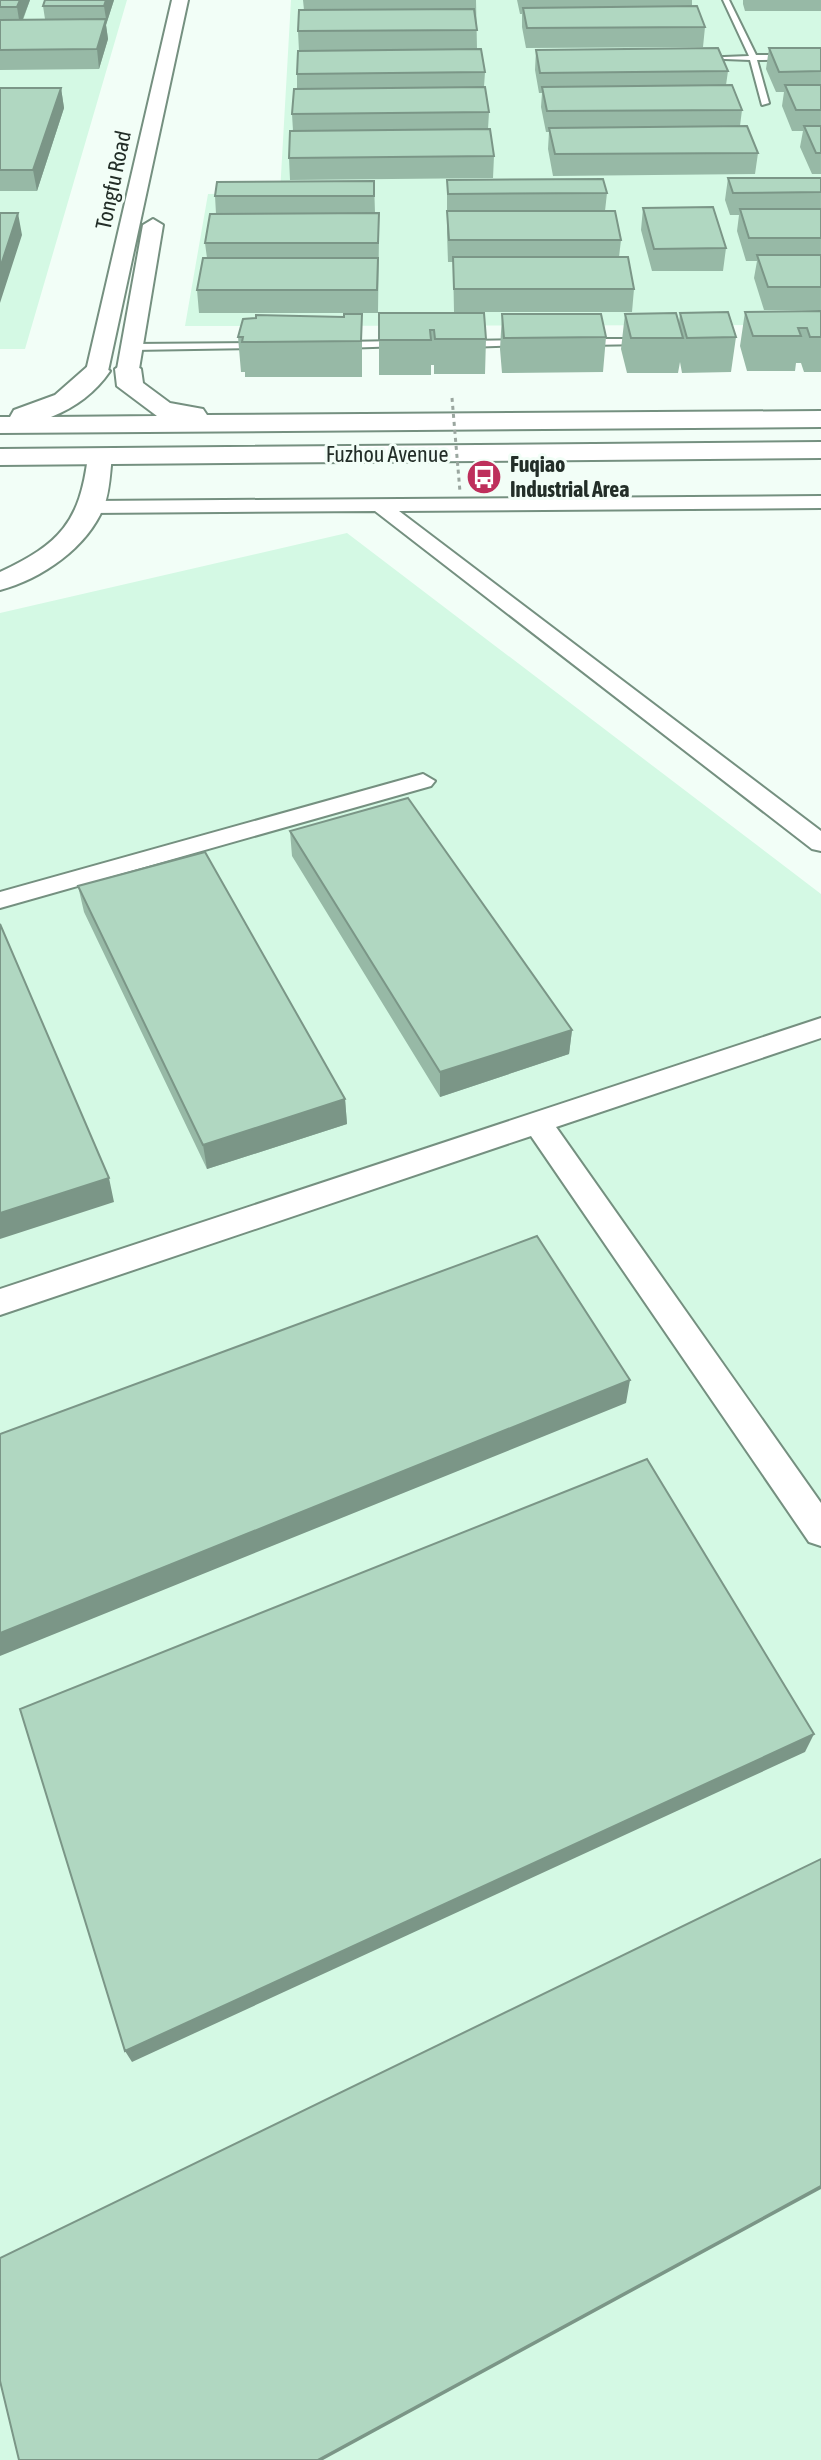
<svg xmlns="http://www.w3.org/2000/svg" width="821" height="2460" font-family="'Asap Condensed',sans-serif">
<rect width="100%" height="100%" fill="#f2fef7"/>
<!-- built -->
<path fill="#d4f9e4" d="M0,0H127L25,349H0Z
M291,0H821V325L185,326L208,194L280,193Z
M347,533L821,894V2460H0V613Z"/>
<g fill="none" stroke-linecap="round" stroke-linejoin="round">
<defs>
<path id="service" d="M723,0H729L756,55H821V59L757,60L769,103L762,105L750,60L699,58L749,56Z
M643,339L648,342L646,344L587,345L582,342L587,339Z
M519,340L524,343L522,345L467,347L462,344L467,341Z
M399,341L402,342V346L343,348L338,345L343,342Z
M259,343L264,346L262,348L133,350L128,347L133,344Z"/>
<path id="minor" d="M821,496V508L399,511L821,831V851L812,849L375,511L91,513L81,507L91,501Z
M423,774L435,781L431,786L0,908V892Z
M821,1018V1038L556,1127L821,1503V1546L809,1542L531,1136L0,1315V1289Z"/>
<path id="tertiary" d="M172,0H188L108,371L97,378L86,371Z
M153,219L163,225L139,369L128,376L117,369L143,225Z
M100,449L112,456C110,472 110,490 104,506C88,547 42,579 0,590V572C60,544 80,522 88,456Z"/>
<path id="primary" d="M128,361L141,369L143,383L170,403L203,409L207,415L821,411V427L0,433V417H10L14,410L55,395L88,366L97,363L110,371C95,393 76,407 51,417L157,416L117,386L115,369Z
M821,442V458L0,465V449Z"/>
</defs>
<!-- service casing -->
<use href="#service" stroke="#759080" stroke-width="4"/>
<!-- minor casing -->
<use href="#minor" stroke="#759080" stroke-width="4"/>
<!-- tertiary casing -->
<use href="#tertiary" stroke="#759080" stroke-width="4"/>
<!-- primary casing -->
<use href="#primary" stroke="#759080" stroke-width="4"/>
<!-- service -->
<use href="#service" fill="#fff" fill-rule="evenodd"/>
<!-- minor -->
<use href="#minor" fill="#fff" fill-rule="evenodd"/>
<!-- tertiary -->
<use href="#tertiary" fill="#fff" fill-rule="evenodd"/>
<!-- primary -->
<use href="#primary" fill="#fff" fill-rule="evenodd"/>
<!-- path-bridge -->
<path stroke="#9aa69f" stroke-width="3" stroke-dasharray="4 4" stroke-linecap="butt" d="M452,398L460,492"/>
</g>
<!-- wall -->
<path fill="#97b9a6" d="M0,0H30L23,20L45,19L43,6L45,0H114L106,25L108,39L99,69L0,70Z
M303,0H476L477,49L485,72L484,87L489,112L488,129L494,156L493,178L290,180L289,158L293,131L292,114L297,89V74L299,51L298,31L304,10Z
M517,0H692V6L705,27L703,47L526,48L522,27V14H520Z
M743,0H821V11H745L743,4Z
M769,48H821V174H812L800,147L803,131H792L782,106L784,92H776L766,69Z
M536,50L728,71L726,85L742,110L740,126L758,153L755,174L553,176L548,149L549,132H546L541,107L542,93H539L535,70Z
M0,88H61L64,108L37,191H0Z
M728,178H821V310H764L754,278L757,261H746L737,231L739,215H730L725,200Z
M447,180L607,193L605,211L621,240L619,257L634,289L632,312H454L453,262H448L447,233Z
M374,181L375,213L379,235L378,313H199L197,290L207,258L205,243L216,214L215,196Z
M643,208L726,248L723,271H652L641,230Z
M821,311V372H804L801,363H796L795,371H747L740,346L745,312Z
M379,313L486,339L485,374H434V365H431V375H379Z
M680,313L736,337L731,372L682,373L680,362L678,373H627L621,349L625,314L679,324Z
M362,314V377H245V372H241L238,337Z
M502,314L606,337L603,372L502,373L500,349Z
M290,831L572,1030L569,1054L440,1097L292,856Z
M78,886L345,1099L347,1124L207,1169L84,912Z"/>
<!-- shaded-wall -->
<path fill="#7b9687" d="M20,0H30L20,26L17,7Z
M106,0H114L106,25L108,39L99,69L97,49L106,19L104,6Z
M61,88L64,108L37,191L33,170Z
M18,213L22,235L0,303V268Z
M572,1030L569,1054L440,1097V1072Z
M345,1099L347,1124L207,1169L203,1145Z
M109,1178L114,1202L0,1239V1213Z
M630,1380L626,1403L0,1656V1633Z
M814,1734L805,1752L132,2062L125,2051Z
M821,2186V2189L323,2460H318Z"/>
<!-- building -->
<path fill="#b0d7c1" stroke="#7b9687" stroke-width="2" d="M0,0H20L17,7H0Z
M45,0H106L104,6H43Z
M697,6L705,27L527,28L523,8Z
M474,9L477,30L298,31L299,10Z
M106,19L97,49L0,50V20Z
M718,48L728,71L540,73L536,50Z
M769,48H821V71L779,72Z
M481,49L485,72L297,74L298,51Z
M732,85L742,110L547,111L542,87Z
M785,85H821V110H796Z
M485,87L489,112L292,114L294,89Z
M0,88H61L33,170H0Z
M747,126L758,153L555,154L549,128Z
M804,126H821V153H816Z
M490,129L494,156L289,158L290,131Z
M728,178H821V192L733,193Z
M603,179L607,193L448,194L447,180Z
M374,181V196H215L217,182Z
M713,207L726,248L654,249L643,208Z
M740,209H821V238H749Z
M447,211H615L621,240H449Z
M0,213H18L0,268Z
M379,213L378,243H205L210,214Z
M757,255H821V287H768Z
M453,257H628L634,289H454Z
M203,258H378L377,290H197Z
M821,311V337H810L807,328H798L801,336H753L745,312Z
M728,312L736,337L687,338L680,313Z
M379,313H484L486,339H435L434,330H430L431,340H379Z
M676,313L683,338H631L625,314Z
M344,314H362L361,341L242,342L243,337H238L243,319L256,318V315L344,317Z
M502,314H601L606,337L504,338Z
M408,798L572,1030L440,1072L290,831Z
M205,852L345,1099L203,1145L78,886Z
M0,924L109,1178L0,1213Z
M537,1236L630,1380L0,1633V1434Z
M647,1459L814,1734L125,2051L20,1709Z
M821,1859V2186L318,2460H19L0,2381V2258Z"/>
<!-- icons -->
<defs>
<symbol id="bus-disc" viewBox="-11 -11 22 22"><circle r="9.5" fill="#be2f5c" stroke="#f2fef7"/><path d="M-5-6H5V4H4V6H2V4H-2V6H-4V4H-5ZM-3.5-4V0h7V-4ZM-3.5 1.2v1.5H-2V1.2ZM2 1.2v1.5H3.5V1.2Z" fill="#fff"/></symbol>
</defs>
<g fill-rule="evenodd">
<use href="#bus-disc" x="464" y="457" width="40" height="40"/>
</g>
<g text-anchor="middle" stroke-width="6" stroke-linejoin="round" paint-order="stroke">
<!-- far-street labels -->
<g font-size="22" fill="#232e28" stroke="#f2fef7">
<text transform="translate(113 180) rotate(-78)" y="8">Tongfu Road</text>
<text x="387" y="462">Fuzhou Avenue</text>
</g>
<!-- far-poi labels -->
<g font-size="22" font-weight="bold" fill="#232e28" stroke="#f2fef7" text-anchor="start">
<text x="510" y="472">Fuqiao<tspan x="510" dy="25">Industrial Area</tspan></text>
</g>
</g>
</svg>
